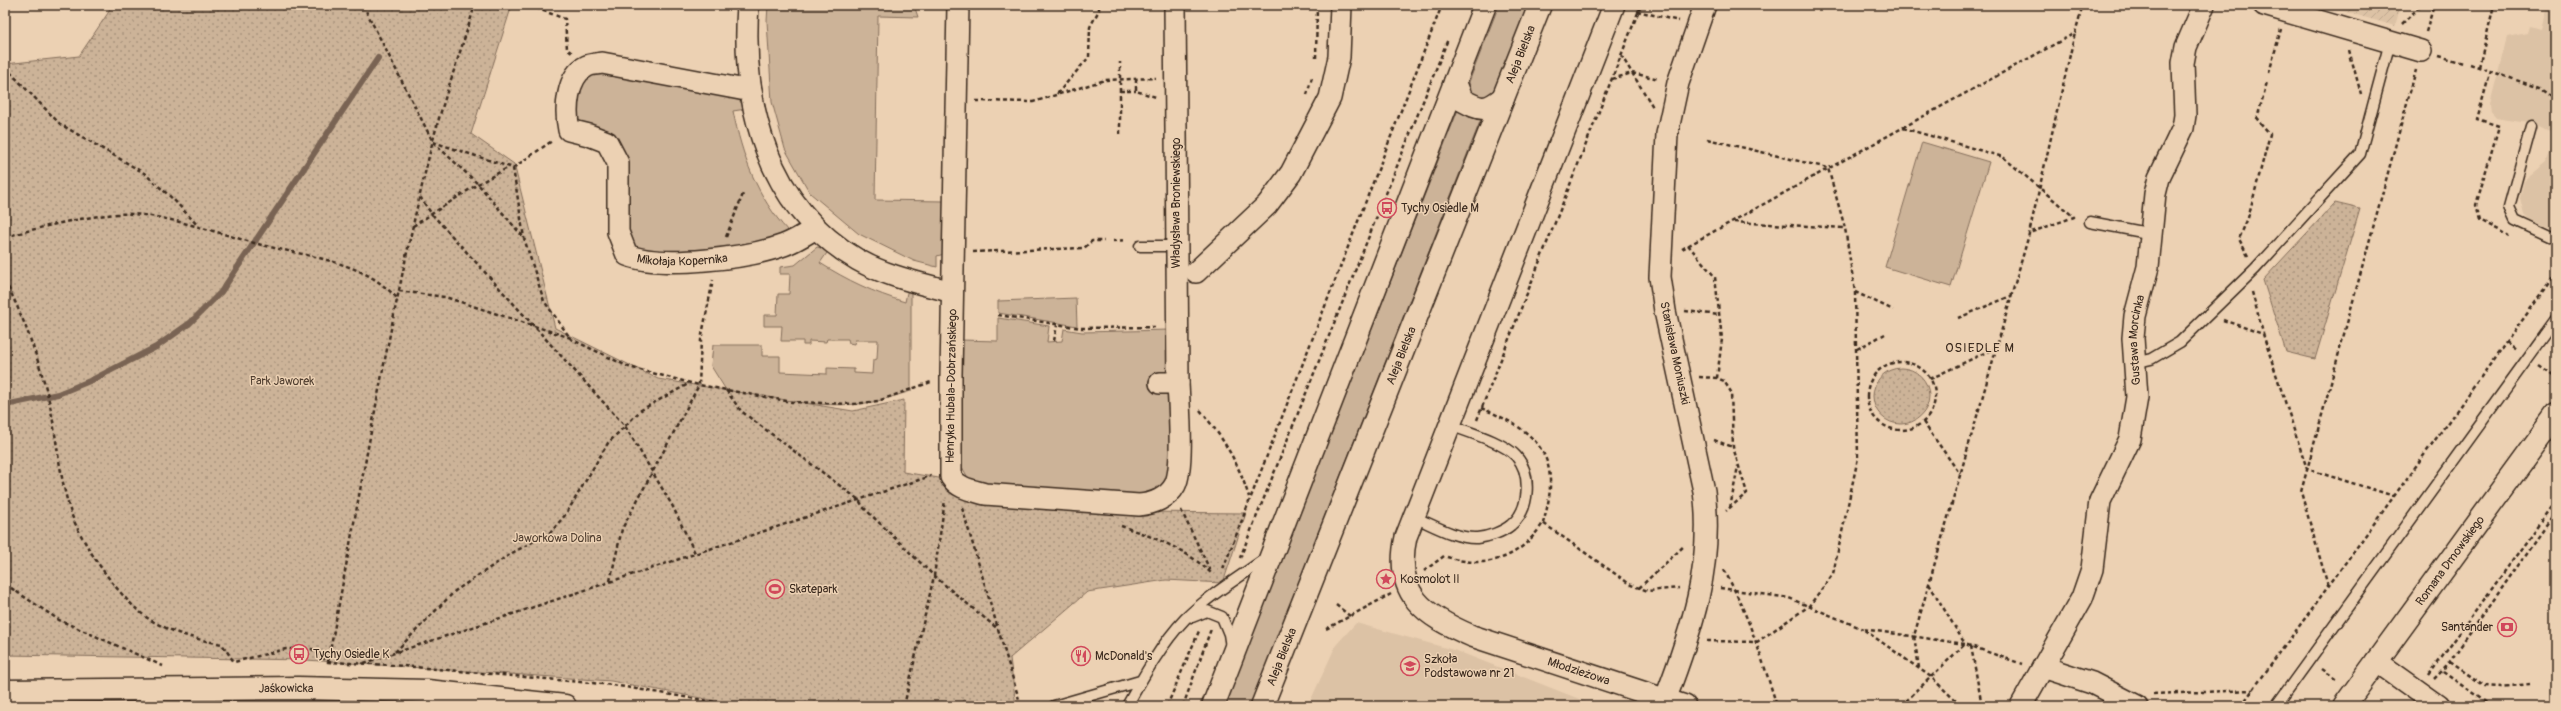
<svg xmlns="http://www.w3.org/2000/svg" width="2561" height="711" font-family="Pangolin,sans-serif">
<defs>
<pattern id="industrial-furrows" width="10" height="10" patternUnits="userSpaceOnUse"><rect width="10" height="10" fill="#dcc2a5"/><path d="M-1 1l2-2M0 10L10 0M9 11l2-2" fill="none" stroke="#bea78e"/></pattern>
<pattern id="park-dots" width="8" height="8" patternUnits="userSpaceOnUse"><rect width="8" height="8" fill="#ccb398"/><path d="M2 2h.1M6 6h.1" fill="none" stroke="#a7927b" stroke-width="1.8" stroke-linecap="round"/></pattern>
</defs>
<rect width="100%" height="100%" fill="#ecd1b3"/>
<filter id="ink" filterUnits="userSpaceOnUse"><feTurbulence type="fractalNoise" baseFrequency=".025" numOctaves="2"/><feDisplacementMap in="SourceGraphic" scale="8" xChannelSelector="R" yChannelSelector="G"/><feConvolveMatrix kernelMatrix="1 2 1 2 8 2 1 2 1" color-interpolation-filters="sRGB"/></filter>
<g filter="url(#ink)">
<!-- built -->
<path fill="#dcc2a5" d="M2548,5H2556V230L2530,220L2524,214L2520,198L2524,181L2546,163L2553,145V132L2534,124L2496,118L2491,112L2490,104L2507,37L2527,33L2529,26L2542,29Z
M1356,623L1457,651L1597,706H1308L1336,645Z"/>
<!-- industrial -->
<path fill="url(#industrial-furrows)" d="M2322,5H2401L2395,26Z"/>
<!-- green -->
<path fill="#ccb398" stroke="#846e5b" d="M768,5H914L918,17L878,16L875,200L944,201V254L937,256V267L914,261L859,234L810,193L785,149L772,102L767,21Z
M1499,5H1530L1496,91C1486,97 1482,98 1472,93L1469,82Z
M611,72L739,100L746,109L733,111C742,156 757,197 788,231L800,223L805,230L781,242L642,256L628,240L626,163L579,123L576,109L582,83L594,75Z
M1458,110L1469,117L1481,119L1250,706H1223Z
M1922,142L1989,162L1951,287L1885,267Z
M817,247L829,250L820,263C847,280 874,293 905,302L908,288L911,290V391C900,394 889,398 878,401C829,411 775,399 726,390L711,366L713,345H762V356H780V372L827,374V368L854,369V373L872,374L873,360L877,359L878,340H855L854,344L849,343L848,339H827L826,342L809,341V345H803V341H781L782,326H764V315H777L778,294H789L790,274H780V267L795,265Z
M1076,298L1077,326L998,313V301Z
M998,318L1049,326L1047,342L1062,341L1064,329L1082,332L1169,330L1173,467L1165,488L1143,498L975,484L967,476L961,465V340L998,341Z"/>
<!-- park -->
<path fill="url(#park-dots)" stroke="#846e5b" d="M111,5H512L471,134L514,164L555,328L658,379L853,411L904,400L903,472L1142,512L1246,513L1223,583L1166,580L1087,592L1010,658L1016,706H975L976,704L963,700L958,706H743L611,681L306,660L5,655V64L79,56L108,13Z
M2335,203L2360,209L2315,359L2286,352L2263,280Z
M1873 396a28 28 0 1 1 56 0a28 28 0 1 1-56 0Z"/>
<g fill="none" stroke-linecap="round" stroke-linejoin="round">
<!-- stream -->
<path stroke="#796452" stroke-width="6" d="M5,405L58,394L92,380L156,347L190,323L221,292L378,58"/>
<defs>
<path id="service" d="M2531,127L2509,207L2515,220L2556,239
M2090,222L2153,234
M1140,246H1177
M2134,363L2151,359L2180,342L2255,269L2360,154L2390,42
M1414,517C1433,525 1456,539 1477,538C1488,537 1503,532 1511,525C1530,510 1532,474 1516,456C1503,442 1468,432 1450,425
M1192,617L1207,611L1222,617L1229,634L1231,647
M1054,706L1140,681
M1127,706C1143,677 1162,643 1185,619C1209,595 1239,578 1266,558
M2276,706L2556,319"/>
<g id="minor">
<path d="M748,5C741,104 767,207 858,260C888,277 920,283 952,292"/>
<path d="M958,5L951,374V477C959,489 972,490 985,494L1139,505C1153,504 1168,498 1175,485C1184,467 1179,406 1178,383"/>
<path id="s1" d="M1614,5L1406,537C1393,595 1425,616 1472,636L1685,706"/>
<path d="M2264,5L2421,51"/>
<path id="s2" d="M751,91L602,63C598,64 591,64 587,66C566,76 565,111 569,130L589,135L607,142L618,163V232L627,255C661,269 749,258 784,245C795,241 806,234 816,228"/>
<path d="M1196,272L1267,205L1291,173L1330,98L1339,57L1341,5"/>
<path d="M1160,383H1178L1175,5"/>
<path d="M2376,661L2439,706"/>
<path d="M2043,667L2092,683L2137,706"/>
<path d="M1665,700C1691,632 1714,565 1704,491L1665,311L1660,277L1667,134L1678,83L1705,5"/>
<path id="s3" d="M2021,706L2082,598L2092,569L2100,501L2130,439L2137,397L2133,338L2135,316L2148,267L2155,194L2159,178L2183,128L2185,115L2183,63L2186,47L2204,5"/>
</g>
<g id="tertiary">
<path id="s4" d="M5,691L298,688L427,691L565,706"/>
<path id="s5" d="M2344,706L2556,415"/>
</g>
<g id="secondary">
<path d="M1455,82L1462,100C1481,110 1485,112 1503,98"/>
<path d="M1213,706L1485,5"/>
<path id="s6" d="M1262,706L1540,5"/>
</g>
</defs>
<!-- service casing -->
<use href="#service" stroke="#3b2a1e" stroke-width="13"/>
<!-- minor casing -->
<use href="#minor" stroke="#3b2a1e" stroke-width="24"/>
<!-- tertiary casing -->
<use href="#tertiary" stroke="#3b2a1e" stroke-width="25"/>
<!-- secondary casing -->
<use href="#secondary" stroke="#3b2a1e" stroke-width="25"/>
<!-- path -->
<path stroke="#3b2a1e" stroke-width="2.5" stroke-dasharray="4 3" stroke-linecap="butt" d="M363,5L433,142L478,184L524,238
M525,5L536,8L537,5
M536,8L565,19L567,49L572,53
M1637,11L1679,21
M2402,24L2421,5
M2426,32L2434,5
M2349,50L2361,94
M1621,55L1653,107
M2439,56L2464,63
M1316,58L1317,5
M2470,64L2539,88L2556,100
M5,67L60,124L144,173L174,200L200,228
M2479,67L2494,5
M2491,70L2477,119L2499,126L2476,205L2480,220L2510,236
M2269,73L2281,29
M1136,79V91L1156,97
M1612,79L1632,73L1659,79
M1120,91H1136
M1057,94L1089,57L1090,27L1099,10V5
M1307,95L1312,77
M976,101L1033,102L1105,80L1156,78
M1903,128L2003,157L2074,217L2029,233
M1120,134V62
M1707,139L1828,168L1845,228L1732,222
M433,142L513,168L524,238L544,301L571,339L629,367L699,385L792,402L854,404L878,401L931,382
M513,168L552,141
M420,197L431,213L625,426L672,505L695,553
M413,226L478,184L509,167
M5,237C42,227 80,217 118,214C157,211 223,235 262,245C294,253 330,258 359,271C375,278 386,287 398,299
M726,237L743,194
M1113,241L1126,240
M1688,245L1715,277L1722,339L1717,378L1724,381L1731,392L1733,447L1747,493L1726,511
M1682,249L2075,33L2083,5
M973,252L1084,248L1092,241H1104
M2248,256L2239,239L2248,218L2270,134L2257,119L2267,82
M5,281C22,314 35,349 45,385C57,427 57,471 71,513C82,545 124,606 154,622C176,634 198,640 222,644L234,662L286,649H312L328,662L392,665L613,685L738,706
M399,291L445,297L571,338
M1855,292L1893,310
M2252,292L2263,333
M1685,311L1720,315
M998,315L1081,328L1158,327
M1958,318L2011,296
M2223,320L2263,334L2307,469L2394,496
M1054,341L1057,325
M2506,342L2516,349
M1857,349L1885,334
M1867 396a34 34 0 1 1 68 0a34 34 0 1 1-68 0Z
M2539,366L2556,378
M1699,377L1717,378
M1930,379L1997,347
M726,390L741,411L859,500L863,507L934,576L999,630
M1481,408C1540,432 1563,458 1543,523
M1200,410C1224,439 1238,462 1249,497
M1477,420L1641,5
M1923,422L1960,474
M1714,440L1733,447
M962,508L1021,706
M1730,508L1738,466
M1181,510L1211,572
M1121,526C1153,537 1187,549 1212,574
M1240,558L1448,39
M1223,569L1442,5
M1724,570C1748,613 1762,659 1777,706
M1424,571L1444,556C1485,570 1519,560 1543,523L1631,585L1648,591L1679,588
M610,581L622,529L699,385L701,340L713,280
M5,584L59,620L163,666
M1929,584L1965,644L1863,629L1931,677L1961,706
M2328,586L2301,492L2416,70
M1639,588L1685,545
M1720,588L1789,598L1863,629
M1336,605L1350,616
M1326,629L1391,594
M1707,641L1757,642L1809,606L1833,574L1858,458L1855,292L1845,228
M1971,646L1982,706
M395,652L455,591L512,553L551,532L566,514L608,443L641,410L690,383
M2551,660L2556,664
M328,662C361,489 390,315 432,144C444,97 461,51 475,5
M2450,662L2485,686L2501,687L2530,684
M364,663L931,476
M1919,668L1914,636L2028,238L2075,33
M2321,669L2338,681
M2443,672L2491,706
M2429,675L2556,501
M2434,679L2446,667L2556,512
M2153,694L2253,690
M904,706L934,576L945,500
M1167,706L1199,631
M1183,706L1211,629
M1901,706L1965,644L2022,664
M2241,706L2556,274"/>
<!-- service -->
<use href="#service" stroke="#ecd1b3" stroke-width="10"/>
<!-- minor -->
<use href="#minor" stroke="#ecd1b3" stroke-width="21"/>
<!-- tertiary -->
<use href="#tertiary" stroke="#ecd1b3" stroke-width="22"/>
<!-- secondary -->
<use href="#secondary" stroke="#ecd1b3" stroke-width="22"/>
</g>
</g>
<!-- icons -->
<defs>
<symbol id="bus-ring" viewBox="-11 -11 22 22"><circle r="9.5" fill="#ecd1b3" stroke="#d1495b" stroke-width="1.5"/><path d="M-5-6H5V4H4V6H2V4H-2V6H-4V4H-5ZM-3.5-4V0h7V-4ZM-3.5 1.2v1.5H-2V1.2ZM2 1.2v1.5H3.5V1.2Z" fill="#d1495b"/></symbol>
<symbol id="sight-ring" viewBox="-11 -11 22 22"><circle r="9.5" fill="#ecd1b3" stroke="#d1495b" stroke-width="1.5"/><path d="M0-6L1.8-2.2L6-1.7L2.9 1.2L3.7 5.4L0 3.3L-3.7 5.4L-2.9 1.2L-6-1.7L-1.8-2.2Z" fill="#d1495b"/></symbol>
<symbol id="stadium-ring" viewBox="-11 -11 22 22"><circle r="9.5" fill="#ecd1b3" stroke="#d1495b" stroke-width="1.5"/><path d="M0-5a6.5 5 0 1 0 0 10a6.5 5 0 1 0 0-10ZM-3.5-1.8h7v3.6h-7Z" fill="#d1495b"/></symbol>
<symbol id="bank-ring" viewBox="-11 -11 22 22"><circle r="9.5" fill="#ecd1b3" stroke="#d1495b" stroke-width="1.5"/><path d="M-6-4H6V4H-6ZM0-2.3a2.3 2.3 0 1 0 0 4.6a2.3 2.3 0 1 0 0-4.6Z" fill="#d1495b"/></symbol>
<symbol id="restaurant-ring" viewBox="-11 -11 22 22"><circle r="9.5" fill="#ecd1b3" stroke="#d1495b" stroke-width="1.5"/><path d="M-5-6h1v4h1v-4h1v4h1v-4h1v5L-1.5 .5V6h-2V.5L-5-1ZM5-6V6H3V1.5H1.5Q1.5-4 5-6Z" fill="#d1495b"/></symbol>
<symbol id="school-ring" viewBox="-11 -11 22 22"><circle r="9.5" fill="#ecd1b3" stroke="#d1495b" stroke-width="1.5"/><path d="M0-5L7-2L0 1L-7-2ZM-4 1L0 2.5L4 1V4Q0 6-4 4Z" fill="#d1495b"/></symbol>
</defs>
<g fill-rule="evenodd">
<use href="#bus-ring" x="1376" y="197" width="22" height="22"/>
<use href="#sight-ring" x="1375" y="568" width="22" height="22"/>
<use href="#stadium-ring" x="764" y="578" width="22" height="22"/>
<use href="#bank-ring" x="2496" y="616" width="22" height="22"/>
<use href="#bus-ring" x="288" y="643" width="22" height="22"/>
<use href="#restaurant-ring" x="1070" y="645" width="22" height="22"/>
<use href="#school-ring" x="1399" y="655" width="22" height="22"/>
</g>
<g text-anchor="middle" stroke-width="3" stroke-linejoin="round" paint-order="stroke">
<!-- street labels -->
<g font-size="12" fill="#3b2a1e" stroke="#ecd1b3">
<text dy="4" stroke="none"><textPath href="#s6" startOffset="701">Aleja Bielska</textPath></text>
<text transform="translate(1176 203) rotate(-90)" y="4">Władysława Broniewskiego</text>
<text dy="4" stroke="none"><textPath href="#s2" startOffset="451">Mikołaja Kopernika</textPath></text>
<text dy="4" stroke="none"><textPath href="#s3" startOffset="392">Gustawa Morcinka</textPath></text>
<text transform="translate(1675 353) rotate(78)" y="4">Stanisława Moniuszki</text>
<text dy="4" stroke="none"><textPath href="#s6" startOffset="377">Aleja Bielska</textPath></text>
<text transform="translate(951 386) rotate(-89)" y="4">Henryka Hubala-Dobrzańskiego</text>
<text dy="4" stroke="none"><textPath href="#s5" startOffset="180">Romana Dmowskiego</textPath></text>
<text dy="4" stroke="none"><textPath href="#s6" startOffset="53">Aleja Bielska</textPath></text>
<text dy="4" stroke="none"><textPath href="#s1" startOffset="817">Młodzieżowa</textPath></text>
<text dy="4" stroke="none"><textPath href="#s4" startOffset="281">Jaśkowicka</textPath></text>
</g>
<!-- poi labels -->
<g font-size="12" fill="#3b2a1e" stroke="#ecd1b3" text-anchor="start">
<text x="1401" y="212">Tychy Osiedle M</text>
<text x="1400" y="583">Kosmolot II</text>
<text x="789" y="593">Skatepark</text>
<text x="2493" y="631" text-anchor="end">Santander</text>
<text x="313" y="658">Tychy Osiedle K</text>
<text x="1095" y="660">McDonald's</text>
<text x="1424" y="663">Szkoła<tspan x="1424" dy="14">Podstawowa nr 21</tspan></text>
</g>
<!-- park labels -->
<g font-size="12" fill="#513f30" stroke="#ecd1b3">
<text x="282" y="385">Park Jaworek</text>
<text x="557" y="542">Jaworkowa Dolina</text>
</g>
<!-- neighbourhood labels -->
<g font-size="13" letter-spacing="1" fill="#3b2a1e" stroke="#ecd1b3">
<text x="1980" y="352">OSIEDLE M</text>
</g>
</g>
<!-- margin -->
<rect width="2561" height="711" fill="none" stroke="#ecd1b3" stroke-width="20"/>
<rect x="10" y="10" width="2541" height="691" fill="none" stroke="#3b2a1e" stroke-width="1.5" filter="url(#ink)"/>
</svg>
